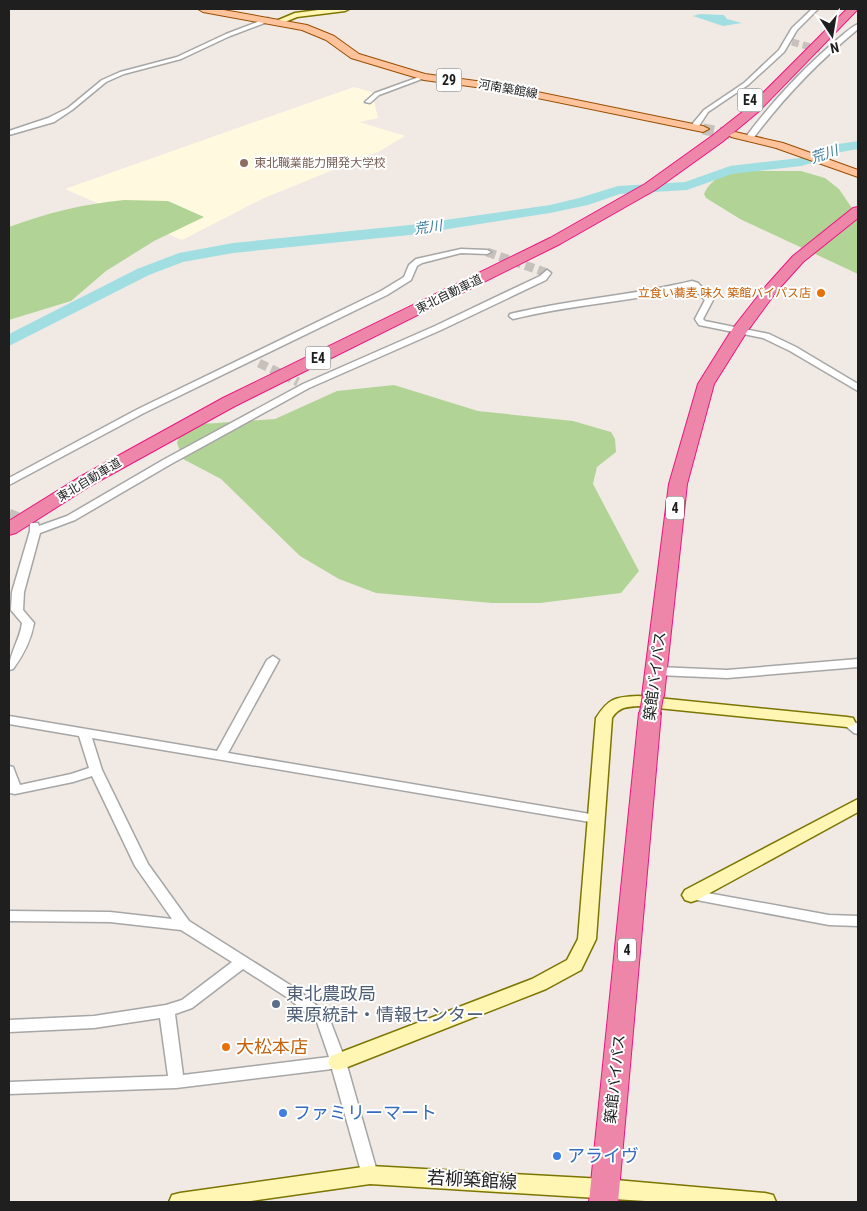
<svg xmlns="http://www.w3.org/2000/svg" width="867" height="1211" font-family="'Roboto Condensed','Noto Sans JP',sans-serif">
<rect width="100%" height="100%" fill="#f1eae4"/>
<!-- education -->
<path fill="#fffadf" d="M354,87L372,92L378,118L359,122L405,136L380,151L264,198L182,240L65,189Z"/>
<!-- forest -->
<path fill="#b2d396" d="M753,171H801L825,178L839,189L858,217V274L740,219L706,198L704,194C714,173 732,173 753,171Z
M124,200L168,201L204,217L154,241L106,271L71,301L9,320V227C47,213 83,204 124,200Z
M394,385L478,411L573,421L611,432L615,439L616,452L597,467L593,484L639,571L621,593L540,603H492L376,593L339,579L300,556L221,479L183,459L177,443L181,431L202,424L275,419L337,391Z"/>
<!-- water -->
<path fill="#a1dee2" d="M700,14L724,15L727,19L742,23L723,26L693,16Z"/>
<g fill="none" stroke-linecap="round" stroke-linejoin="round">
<!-- river -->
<path fill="#a1dee2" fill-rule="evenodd" d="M858,141V149L841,152L830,158L801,166L732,174L687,190L620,194L588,205L550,213L410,235L233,253L183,262L149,275L9,346V334L137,269L179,253L233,243L410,225L550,205L579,198L618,186L685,182L730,166L800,158L820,152L832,145Z"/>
<!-- street-tunnel-far2 -->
<path stroke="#c7c1bd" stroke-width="7" stroke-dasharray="7 4" stroke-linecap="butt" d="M792,42L822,50"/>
<!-- street-tunnel-far1 -->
<path stroke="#c7c1bd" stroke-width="9" stroke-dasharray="9 4.5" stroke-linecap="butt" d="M487,252L547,273
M259,363L298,382"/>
<!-- street-tunnel -->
<path stroke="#c7c1bd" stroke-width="11" stroke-dasharray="11 5.5" stroke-linecap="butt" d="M9,514L28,522"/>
<!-- primary-tunnel -->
<path stroke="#c7c1bd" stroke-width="11" stroke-dasharray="11 5.5" stroke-linecap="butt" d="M703,129L735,135"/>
<defs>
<path id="street" d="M812,9H818L797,30L784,52L748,85L708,112L697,129H691L690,127L704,110L744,83L779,50L792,28Z
M268,18L271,20L270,21L230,36L181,59L124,74L106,82L72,110L54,122L9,135V131L48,118L68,108L102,80L120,72L177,57L226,34Z
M858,24V29C818,62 783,98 752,140H746L745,138C771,103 801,71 833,43C841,37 849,28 858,24Z
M422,76L427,77L379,95L370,103L365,102L375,93Z
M461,249L487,250L491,252L487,254L461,253L422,263L417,266L411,280L387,295L144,413L9,485V478L138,409L381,291L404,277L409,265L416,259Z
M547,270L551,273L546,280L441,330L309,388L171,464L75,520L40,533L24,592L23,610L34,623C31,640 24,654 13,669L9,670C9,653 20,640 22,623L11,610L12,592L30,531V523H38L39,526L67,516L163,460L303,384L435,326L540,276Z
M692,281L698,283L713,300L703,319L705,321L769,334L796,347L858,384V391L790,351L763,338L699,325L695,319L705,300L692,287C633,302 572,304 513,319L509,316L510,314C570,299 632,296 692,281Z
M273,656L279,660L228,753L596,815L601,816L603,819L601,822L596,823L92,738L102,770L148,864L189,921L298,990L328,1015L346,1062L378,1175L376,1180L370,1182L364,1180L362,1175L332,1069L176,1088L9,1094V1082L168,1076L160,1018L94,1028L9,1032V1020L94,1016L166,1005L182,1000L232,962L181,930L110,922L9,921V911L110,912L172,919L135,866L92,776L73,782L15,794L10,793L9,790V766L13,767L20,785L71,774L89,768L79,736L9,724V716L217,751L267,660ZM243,969L288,998L317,1022L329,1057L183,1075L175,1014L192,1008Z
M858,659V667L727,678L657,675L651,671L657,667L727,670Z
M847,718L858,724V734L854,733L841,722Z
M691,890L829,915L858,916V926L829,925L686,898L684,895L686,892Z"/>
<path id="secondary" d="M326,9H349L345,11L297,17L280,24L276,21L295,13Z
M638,696L847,717L853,718L855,722L853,726L847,727L638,706C626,707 619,707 612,718L596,939L581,970L546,989L345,1068L338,1070L331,1068L328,1062L331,1056L532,979L567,960L578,939L596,718C609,698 615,697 638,696Z
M858,799V812L697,900L691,902L685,900L682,895L685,890Z
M370,1166L604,1179L765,1193L773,1195L776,1202H662L370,1184L243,1202H169L172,1195L180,1193Z"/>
<path id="primary" d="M198,9H218L307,25L334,36L359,54L425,74L498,84L703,126L709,129L703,132L498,90L424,80L351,58L326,40L302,30L203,12Z
M735,132L783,143L858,170V177L776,148L731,137L729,135Z"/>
<path id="highway" d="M847,9H858L758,112L722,142L655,190L560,244L235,406L90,486L16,533L9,535V521L78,478L223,398L550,238L645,184L712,136L750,106Z
M858,207V218L803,262L776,292L746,333L714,384L687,484L664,696L661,701L653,703L645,701L642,696L669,484L698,384L733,328L766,286L793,256L853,208Z
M650,706L658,708L661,713L618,1202H589L639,713L642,708Z"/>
</defs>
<!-- street casing -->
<use href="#street" stroke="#a6a6a6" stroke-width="3"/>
<!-- secondary casing -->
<use href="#secondary" stroke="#7c7500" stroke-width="3"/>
<!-- primary casing -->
<use href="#primary" stroke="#9a4d00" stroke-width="2"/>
<!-- highway casing -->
<use href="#highway" stroke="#ea1682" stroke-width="2"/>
<!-- street -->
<use href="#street" fill="#fff" fill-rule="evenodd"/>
<!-- secondary -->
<use href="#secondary" fill="#fff6b4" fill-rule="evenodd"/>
<!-- primary -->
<use href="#primary" fill="#ffc39b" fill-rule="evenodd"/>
<!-- highway -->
<use href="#highway" fill="#ee86aa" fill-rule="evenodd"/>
<defs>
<path id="highway-bridge" d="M650,713L653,696"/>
</defs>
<!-- highway-bridge casing -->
<use href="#highway-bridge" stroke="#ea1682" stroke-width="22" stroke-linecap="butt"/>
<!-- highway-bridge -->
<use href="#highway-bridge" stroke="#ee86aa" stroke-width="20"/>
</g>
<!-- markers -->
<circle fill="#8d6e63" stroke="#fff" stroke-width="2" cx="244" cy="163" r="5"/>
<g fill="#e8710a" stroke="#fff" stroke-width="2">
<circle cx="821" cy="293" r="5"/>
<circle cx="226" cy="1047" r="5"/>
</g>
<circle fill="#5c6f8a" stroke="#fff" stroke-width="2" cx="276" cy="1004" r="5"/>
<g fill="#3f7fe0" stroke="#fff" stroke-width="2">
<circle cx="283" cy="1113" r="5"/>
<circle cx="557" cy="1156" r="5"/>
</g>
<g text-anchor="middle" stroke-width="4" stroke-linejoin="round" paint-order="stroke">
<!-- far-street labels -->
<g font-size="12" fill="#1f1f1f" stroke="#fff">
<text transform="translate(508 89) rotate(10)" y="4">河南築館線</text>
<text transform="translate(449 294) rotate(-26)" y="4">東北自動車道</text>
<text transform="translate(89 480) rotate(-31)" y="4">東北自動車道</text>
</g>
<!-- far-education labels -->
<g font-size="12" fill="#785e54" stroke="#fff" text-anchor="start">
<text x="254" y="167">東北職業能力開発大学校</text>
</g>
<!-- far-food labels -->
<g font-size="12" fill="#c56008" stroke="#fff" text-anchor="end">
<text x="811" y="297">立食い蕎麦 味久 築館バイパス店</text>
</g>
<!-- shield labels -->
<g fill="#fff" stroke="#626262" stroke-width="1">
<rect x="436.5" y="68.5" width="25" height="23" rx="4"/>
<rect x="737.5" y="88.5" width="25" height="23" rx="4"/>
<rect x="305.5" y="346.5" width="25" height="23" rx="4"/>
<rect x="666" y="496.5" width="18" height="23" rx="4"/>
<rect x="618" y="938.5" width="18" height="23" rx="4"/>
</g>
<g font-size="14" font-weight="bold" fill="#1f1f1f">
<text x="449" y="85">29</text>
<text x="750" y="105">E4</text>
<text x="318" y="363">E4</text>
<text x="675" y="513">4</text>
<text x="627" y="955">4</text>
</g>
<!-- far-water labels -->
<g font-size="14" font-style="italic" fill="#3c7d9e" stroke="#fff">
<text transform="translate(824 154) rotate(-19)" y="5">荒川</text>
<text transform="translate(428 227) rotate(-8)" y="5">荒川</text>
</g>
<!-- street labels -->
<g font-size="15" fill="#1f1f1f" stroke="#fff">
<text transform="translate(655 676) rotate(-83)" y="5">築館バイパス</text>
<text transform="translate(615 1079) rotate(-84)" y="5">築館バイパス</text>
</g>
<!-- near-service labels -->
<g font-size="18" fill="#4e5e75" stroke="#fff" text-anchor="start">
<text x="286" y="1000">東北農政局<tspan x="286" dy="21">栗原統計・情報センター</tspan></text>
</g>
<!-- near-food labels -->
<g font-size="18" fill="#c56008" stroke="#fff" text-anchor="start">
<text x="236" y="1053">大松本店</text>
</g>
<!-- near-shop labels -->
<g font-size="18" fill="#366cbe" stroke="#fff" text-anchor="start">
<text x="293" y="1119">ファミリーマート</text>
<text x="567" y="1162">アライヴ</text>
</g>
<!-- near-street labels -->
<g font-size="18" fill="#1f1f1f" stroke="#fff">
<text transform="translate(472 1180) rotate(3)" y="6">若柳築館線</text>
</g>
</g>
<!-- border -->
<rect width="867" height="1211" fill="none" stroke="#1f1f1f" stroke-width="20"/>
<!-- north arrow -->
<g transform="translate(832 35) rotate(168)" stroke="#ffffff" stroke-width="4" paint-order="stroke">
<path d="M0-4L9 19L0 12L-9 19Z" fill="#1f1f1f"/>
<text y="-8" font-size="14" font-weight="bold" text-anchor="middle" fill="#1f1f1f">N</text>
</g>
</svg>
